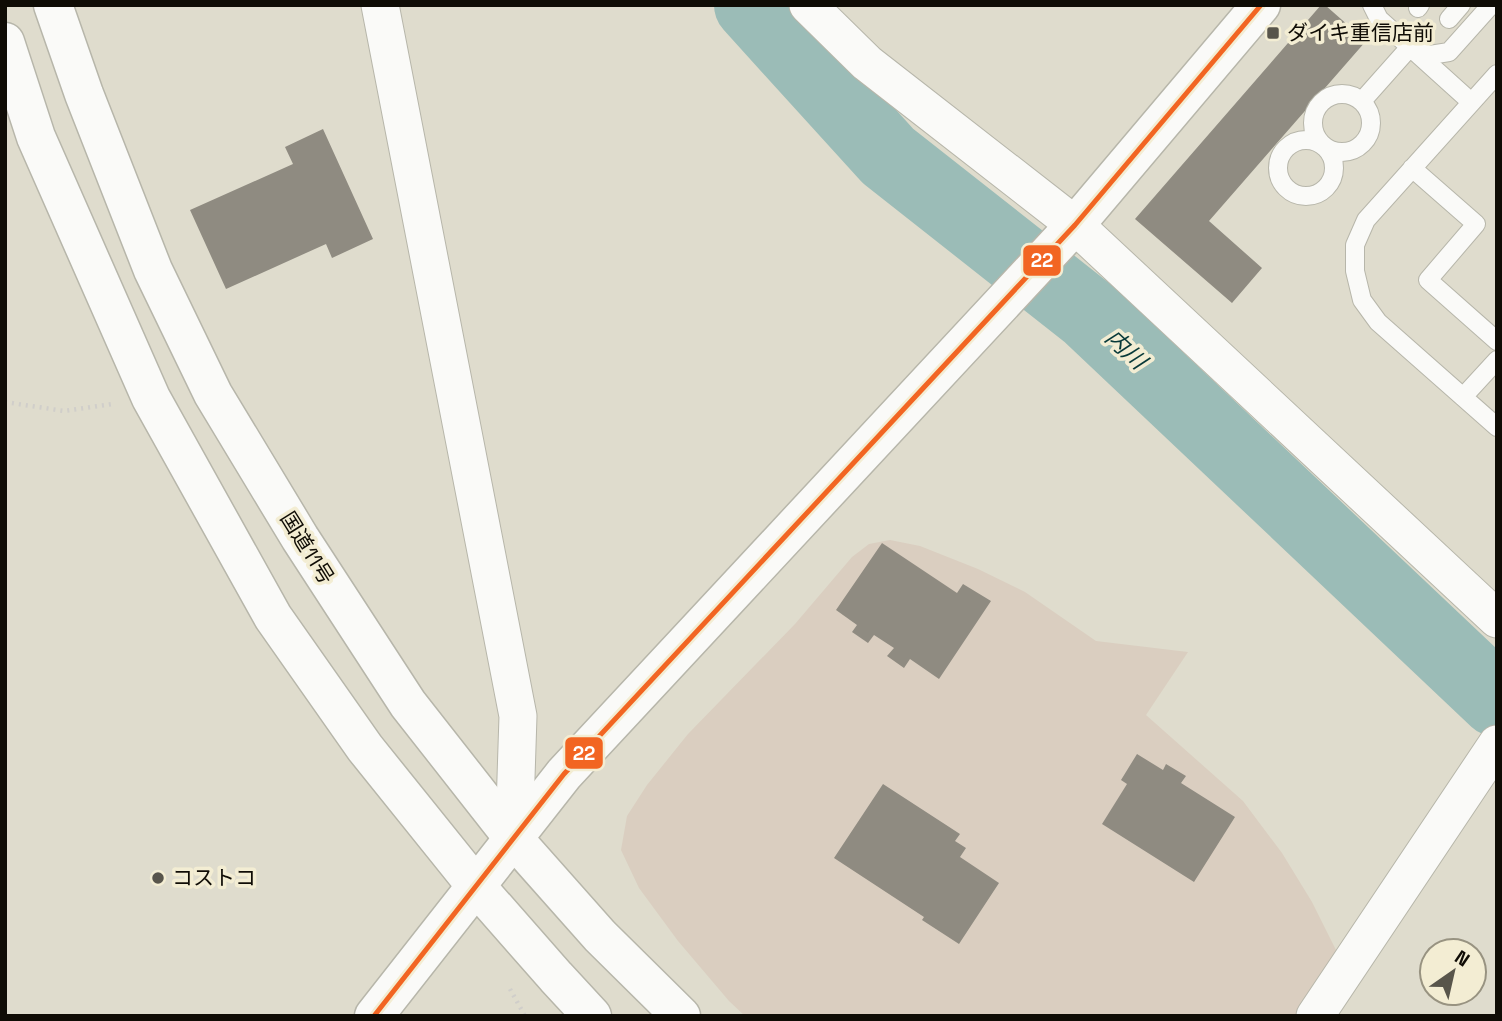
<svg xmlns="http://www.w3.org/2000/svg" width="1502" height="1021" font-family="'Space Grotesk','Noto Sans JP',sans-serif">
<rect width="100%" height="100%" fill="#dfdccd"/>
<!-- commercial -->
<path fill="#dacec0" d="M890,540L920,546L978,569L1025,592L1096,641L1188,652L1146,715L1243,801L1282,853L1312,902L1337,952L1295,1016H745L729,1001L678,941L639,888L621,850L627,816L647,785L688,734L795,624L852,557L869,544Z"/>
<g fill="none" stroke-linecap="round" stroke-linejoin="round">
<!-- river -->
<path stroke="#9bbcb7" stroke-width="74" d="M751,5L888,156L1090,315L1497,700"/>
</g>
<!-- building -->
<path fill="#8f8b81" d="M1321,5H1325L1366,41L1209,221L1262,268L1232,303L1135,219Z
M323,129L373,239L332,258L326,244L226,289L190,210L293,164L285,147Z
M882,543L957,593L963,584L991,601L939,679L910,659L904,668L887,656L894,648L874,635L868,643L852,632L857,625L836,610Z
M1137,754L1163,770L1166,764L1186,776L1181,783L1235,817L1194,882L1102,824L1127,784L1121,780Z
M883,784L960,834L955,841L966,848L960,857L999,883L959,944L922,920L924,917L834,858Z"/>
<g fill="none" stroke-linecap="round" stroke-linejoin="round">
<defs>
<path id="lane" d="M1372,5L1379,19L1471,102
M1418,8L1420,5
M1449,19L1461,5
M1497,74L1366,220L1355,245V271L1362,300L1378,322L1497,427
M1313 123a29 29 0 1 1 58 0a29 29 0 1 1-58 0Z
M1362,101L1410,47L1430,55L1449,52L1491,5
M1278 168a28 28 0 1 1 56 0a28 28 0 1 1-56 0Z
M1412,168L1476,224L1428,280L1497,341
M1463,397L1497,360"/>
<path id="street" d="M380,5L518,716L514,839
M808,5L867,63L1075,225L1497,619
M1315,1016L1497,744"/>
<path id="secondary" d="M374,1016L564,774L1075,225L1261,5"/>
<path id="highway" d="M53,5L84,94L153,270L213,394L300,538L408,704L514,839L600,936L681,1016
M5,42L36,137L151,398L273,617L365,748L476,886L556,977L592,1016"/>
</defs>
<!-- lane casing -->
<use href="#lane" stroke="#b7b6aa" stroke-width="20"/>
<!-- street casing -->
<use href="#street" stroke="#b7b6aa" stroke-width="39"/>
<!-- secondary casing -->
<use href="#secondary" stroke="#b7b6aa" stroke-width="41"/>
<!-- highway casing -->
<use href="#highway" stroke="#b7b6aa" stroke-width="41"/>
<!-- path -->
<path stroke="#d0ceca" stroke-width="4.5" stroke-dasharray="2 5" stroke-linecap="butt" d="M5,402L64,411L112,404
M510,989L525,1016"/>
<!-- lane -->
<use href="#lane" stroke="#fafaf8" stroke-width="18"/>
<!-- street -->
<use href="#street" stroke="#fafaf8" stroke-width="37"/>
<!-- secondary -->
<use href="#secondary" stroke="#fafaf8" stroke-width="38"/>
<!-- highway -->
<use href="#highway" stroke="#fafaf8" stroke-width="38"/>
<defs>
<path id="bus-1" d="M374,1016L564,774L1075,225L1261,5"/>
</defs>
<!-- bus-1 casing -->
<use href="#bus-1" stroke="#f3edd3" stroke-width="10"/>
<!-- bus-1 -->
<use href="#bus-1" stroke="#f26522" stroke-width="5"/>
</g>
<!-- markers -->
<g fill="#58554b" stroke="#f3edd3" stroke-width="2.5">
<rect x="1266" y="26" width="14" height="14" rx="3.5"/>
<circle cx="158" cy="878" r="7"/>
</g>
<g text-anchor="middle" stroke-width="7" stroke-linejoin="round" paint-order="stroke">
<!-- poi labels -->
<g font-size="21" fill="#0f0c05" stroke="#f3edd3" text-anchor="start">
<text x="1287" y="40">ダイキ重信店前</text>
<text x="172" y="885">コストコ</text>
</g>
<!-- street labels -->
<g font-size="21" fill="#0f0c05" stroke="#f3edd3">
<text transform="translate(307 548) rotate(58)" y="7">国道11号</text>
</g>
<!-- water labels -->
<g font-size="23" font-style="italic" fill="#083939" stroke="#f3edd3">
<text transform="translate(1126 349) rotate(43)" y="8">内川</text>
</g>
</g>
<g stroke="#f3edd3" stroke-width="2.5">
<rect x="1022" y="244" width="40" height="33" rx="7" fill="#f26522"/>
<rect x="564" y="736" width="40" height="34" rx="7" fill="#f26522"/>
</g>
<g font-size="19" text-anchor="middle" font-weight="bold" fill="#fff">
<text x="1042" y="267">22</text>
<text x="584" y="760">22</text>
</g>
<!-- border -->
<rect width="1502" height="1021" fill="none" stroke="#0f0c05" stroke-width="14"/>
<!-- north arrow -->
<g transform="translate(1453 972) rotate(34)"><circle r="33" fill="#f3edd3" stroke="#989381" stroke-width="2"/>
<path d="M0-5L12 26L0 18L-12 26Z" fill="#58554b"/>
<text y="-10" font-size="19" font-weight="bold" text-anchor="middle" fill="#0f0c05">N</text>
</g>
</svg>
